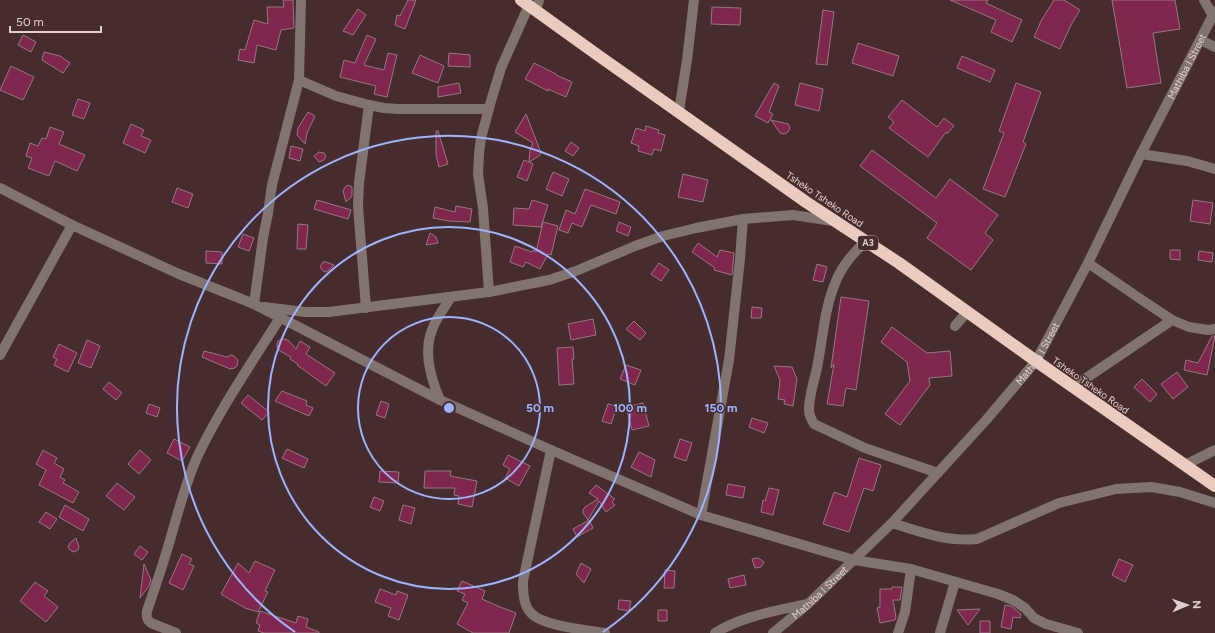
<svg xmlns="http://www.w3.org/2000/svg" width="1215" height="633" font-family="Figtree,sans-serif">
<rect width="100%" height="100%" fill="#472c2d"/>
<!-- building -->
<path fill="#80274e" stroke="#957881" d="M283,0H293L294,28L281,30L276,50L257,45L254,63L238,60L240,49L245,50L254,20L268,24L267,7H284Z
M408,0H416L405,29L395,25L397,15L400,16Z
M950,0H988L986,3L1022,20L1012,42L991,32L996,20Z
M1054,0H1064L1080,10L1071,25L1060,49L1034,37L1041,21Z
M1112,0H1175L1180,29L1153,33L1161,83L1127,88Z
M712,7L741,8L740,25L711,24Z
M358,9L366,15L353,35L343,31Z
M823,10L834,12L827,65L816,64Z
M23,35L36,42L31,52L18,45Z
M367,35L376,39L364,65L384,70L388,53L397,55L387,97L374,94L376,86L340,77L344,60L355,63Z
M858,43L899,56L893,76L852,63Z
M44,52L60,56L70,63L63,73L42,60Z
M449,53L470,55V67L448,66Z
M420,55L444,66L438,83L412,73Z
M962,56L995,70L990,82L957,68Z
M534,63L556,74V75L572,82L566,97L548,89V91L525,79Z
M11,66L34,77L23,100L0,90Z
M459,83L461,93L438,97V87Z
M774,83L779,86L769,112L773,114L768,123L755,116Z
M800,83L823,89L819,111L795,105Z
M1016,83L1041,92L1023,142L1026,144L1005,197L983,189L1004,133L999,131Z
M78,99L90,103L84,119L72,115Z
M902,100L937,127L944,118L954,126L947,134L946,132L928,157L889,128L894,122L888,117Z
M308,112L315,116L307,133L305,144L297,135L298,128Z
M526,114L541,153L539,156L529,162L533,164L527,181L517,177L524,160L529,162L530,150L533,143L515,132Z
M771,120L788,124L790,128L788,132L784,134L780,133Z
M131,124L144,130L141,136L151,140L145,153L123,143Z
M646,126L659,130L658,133L665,135L661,151L654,149L652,155L638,151L639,146L631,143L636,128L645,131Z
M50,127L64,132L59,144L85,155L77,171L55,161L49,176L28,168L32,158L26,156L30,143L38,146L42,138L46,139Z
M436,131H438L448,164L439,167L436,155Z
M571,142L579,148L573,156L565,151Z
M291,146L303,149L300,161L289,158Z
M872,150L936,198L950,179L998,215L985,233L993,240L971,270L927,238L937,223L860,166Z
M319,152L324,153L326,156L324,160L319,162L314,156Z
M553,172L569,179L562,196L546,189Z
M683,174L708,180L703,202L678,197Z
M348,185L352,187V196L346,202L343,191L345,187Z
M177,188L193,194L188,208L172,202Z
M585,189L620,202L616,214L591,205L582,227L572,223L568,233L559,230L566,210L575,214Z
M317,200L351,210L348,219L314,209Z
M532,200L548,205L541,227L513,225L514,208L529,209Z
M1193,200L1213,203L1210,224L1190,221Z
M456,206L472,209L470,222L448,221L433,218L435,207L455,212Z
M543,222L558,226L551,255L548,254L540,269L526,262L523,267L510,262L515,246L532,252L533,250L536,252Z
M619,222L631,227L628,236L616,231Z
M298,224L308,225L306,249H297Z
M430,233L436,237L438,243L426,245Z
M243,234L254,238L249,251L238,247Z
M698,243L717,257L720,250L734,253L732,275L714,270L715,268L692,252Z
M1170,250H1180V260L1170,259Z
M206,251L222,252V264L206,263Z
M1199,251L1213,253L1212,262L1198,260Z
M323,262H326L334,265L328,271L324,272L320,267Z
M659,263L669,270L661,281L651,274Z
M817,264L827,267L823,282L813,280Z
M841,297L869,301L856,390L846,388L843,406L827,404L834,364L831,368Z
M752,307L762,308L761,318H751Z
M593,319L596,335L571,340L568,324Z
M634,321L646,333L640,340L626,329Z
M892,327L927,353L950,351L952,376L929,378L930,385L900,425L885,414L910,381L907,362L881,342Z
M1212,336H1215L1207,375L1184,370L1186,360L1198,363Z
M283,339L288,340L296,349L300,341L310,347L306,354L335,373L326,386L297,365L298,364L290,359L291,357L280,351L277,347V344L278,341Z
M87,340L100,346L91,368L78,363Z
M59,344L77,353L68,372L54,365L57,359L53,357Z
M573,347L574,359H572L574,384L559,385L557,348Z
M204,351L227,357L231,355L234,356L238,360L237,366L235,368L230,369L202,357Z
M626,365L641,370L635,385L620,379Z
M774,366L792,367L797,379L793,406L784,404L785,400L778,399L780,380Z
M1177,372L1188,387L1173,399L1161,384Z
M1142,379L1157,394L1150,402L1134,387Z
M109,382L122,393L116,400L103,389Z
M282,391L307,401L306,405L313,408L309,416L275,401Z
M248,395L269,412L262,420L241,403Z
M381,401L389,404L385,418L376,415Z
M643,403L649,426L632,430L626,407Z
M149,404L160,408L157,417L146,413Z
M608,404L617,406L611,424L602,421Z
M752,418L768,423L764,433L749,427Z
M174,439L190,447L182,461L167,453Z
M680,439L692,443L686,461L674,457Z
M287,449L308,459L304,468L282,458Z
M43,450L57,458L54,463L64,469L60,477L65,480L63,483L79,492L73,503L39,485L46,470L36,464Z
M140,450L151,460L139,474L128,464Z
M639,452L655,460L651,477L631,467Z
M508,455L530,466L519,486L505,478L510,469L503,465Z
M859,458L881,465L873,491L864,488L849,532L823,524L834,492L847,497Z
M380,471L399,472L398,483L379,482Z
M425,471H451L450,476L477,481L472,507L458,504L459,496L454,495L455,488H424Z
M117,483L135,497L124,510L106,496Z
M728,484L745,487L743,498L726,495Z
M596,485L615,499L612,502L615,505L606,512L599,501L588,520L583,513V510L585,507L598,499L589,493Z
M769,488L779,490L773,515L761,512L763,500L765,501Z
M374,497L384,501L380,511L370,507Z
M65,505L89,519L83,531L59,517Z
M403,505L415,508L411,524L399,520Z
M46,512L57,519L50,529L39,522Z
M589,520L593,528L577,537L573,529Z
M76,538L79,547L78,550L74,552L70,550L68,547L70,543Z
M140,546L148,552L142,560L134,554Z
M182,554L192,559L189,564L194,566L183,590L169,583Z
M758,558L764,562L761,567L755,568L752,559Z
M1119,559L1133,565L1125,582L1112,575Z
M255,561L275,570L265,591L268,592L258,612L245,608L221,594L238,563L249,573Z
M581,563L591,569L584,583L576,574Z
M144,564L151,580L149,586L140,598Z
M665,570L675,571L674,588H664Z
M744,575L746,585L730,588L728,579Z
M462,581L485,591L482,599L500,607L516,613L509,633H473L457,624L468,603L462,600L465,594L457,591Z
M35,582L48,591L44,596L58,607L46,622L20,601Z
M892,587H902L900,600H893L896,617L895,620L880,623L877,608L880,607V589H892Z
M380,589L396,595L397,591L408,595L399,620L388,616L391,608L375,602Z
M619,600L631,601L629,611L618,609Z
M1005,605L1011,606L1021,614L1020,618L1013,617L1011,629L1001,627Z
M980,609L968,625L957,610Z
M658,610H667V621H658Z
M260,611L296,623L298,616L308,619L306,627L319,632V633H264L258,631L260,625L256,623Z
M980,621H990V633H980Z"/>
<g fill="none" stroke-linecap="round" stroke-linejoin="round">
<!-- minor -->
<g stroke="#81746f" stroke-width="10">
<path d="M301,0L299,80L336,96L369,105L384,108L398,109H489"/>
<path d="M1204,0L1213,16"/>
<path d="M536,10L539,0"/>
<path d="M1201,40L1215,47"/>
<path d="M679,111L687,60L694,0"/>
<path d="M1141,154L1187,161L1215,169"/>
<path d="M0,188L72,225L179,274L254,304L440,400L551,450L701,515L854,560L911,569L998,594L1013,600L1025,608L1034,618L1046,624L1078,633"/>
<path d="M865,242C853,253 842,266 836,281C824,309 823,338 817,368C814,382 809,395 809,410C809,415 811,419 814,424L865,448L938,473"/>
<path d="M1088,263L1139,298L1172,320L1189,327L1208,330L1215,329"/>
<path d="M489,292L483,208L478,174L479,154L481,138L491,101L501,68L529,5"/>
<path d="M254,304L263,238L268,213L272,185L299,80"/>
<path d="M264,307L305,312H329L489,292L549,280L576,271L635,246L663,236L696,228L743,219L793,215L833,221"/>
<path d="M366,308L358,206L359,183L369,105"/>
<path d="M955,326L967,312"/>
<path d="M0,355L72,225"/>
<path d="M1073,387L1172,320"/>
<path d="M440,400C431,379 423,352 432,330C436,318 445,307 451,297"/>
<path d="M551,450L523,581C523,591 523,605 531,613C542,626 587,630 605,633"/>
<path d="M1185,465L1215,450"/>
<path d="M701,515L729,360L740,259L743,219"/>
<path d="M892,523C920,532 947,542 977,539L1059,503L1116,489L1151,487L1180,492L1215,503"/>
<path d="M176,633L151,623C147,620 146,617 147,611C156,585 165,559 172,533C180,506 187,478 199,453C222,406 252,362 280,318"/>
<path d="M715,633C742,616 776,611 806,604"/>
<path id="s1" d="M773,633L808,604L892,523L987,419L1036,361L1088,263L1141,154L1215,11"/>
<path d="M898,633L905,612L911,569"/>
<path d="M940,633L955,582"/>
</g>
<!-- highway -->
<path stroke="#ebcbc0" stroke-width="12" d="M521,0L599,56L806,202L899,263L1036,361L1215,486"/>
</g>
<!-- distance rings -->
<g fill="none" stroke="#9cb4fd" stroke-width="2">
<circle cx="449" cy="408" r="91"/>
<circle cx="449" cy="408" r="181"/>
<path d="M295 632A272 272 0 1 1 603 632"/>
</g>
<g text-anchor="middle" stroke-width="3" stroke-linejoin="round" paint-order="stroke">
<!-- shield labels -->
<rect fill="#472c2d" stroke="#b49f9f" stroke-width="1" x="858" y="236" width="20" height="14" rx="3"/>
<g font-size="9" font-weight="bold" fill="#e2d0d0">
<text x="868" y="246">A3</text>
</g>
<!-- street labels -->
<g font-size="10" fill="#e2d0d0" stroke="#472c2d">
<text dy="4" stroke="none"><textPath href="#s1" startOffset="710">Mathiba I Street</textPath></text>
<text transform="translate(825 199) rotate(34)" y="4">Tsheko Tsheko Road</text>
<text dy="4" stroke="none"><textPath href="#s1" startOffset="386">Mathiba I Street</textPath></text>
<text transform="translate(1091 385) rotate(35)" y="4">Tsheko Tsheko Road</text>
<text dy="4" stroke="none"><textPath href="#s1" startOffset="62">Mathiba I Street</textPath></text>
</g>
</g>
<circle cx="449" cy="408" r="6" fill="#9cb4fd" stroke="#472c2d" stroke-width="2"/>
<g font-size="12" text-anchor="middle" font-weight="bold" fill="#9cb4fd" stroke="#472c2d" stroke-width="3" stroke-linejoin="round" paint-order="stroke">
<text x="540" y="412">50 m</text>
<text x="630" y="412">100 m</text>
<text x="721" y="412">150 m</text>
</g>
<!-- north arrow -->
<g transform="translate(1187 605) rotate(88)" stroke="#472c2d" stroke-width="3" paint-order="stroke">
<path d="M0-3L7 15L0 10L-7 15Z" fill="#e2d0d0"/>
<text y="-6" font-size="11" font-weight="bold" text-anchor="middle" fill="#e2d0d0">N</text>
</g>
<!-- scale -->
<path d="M10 26v6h91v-6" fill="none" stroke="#e2d0d0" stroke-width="2"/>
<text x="16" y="26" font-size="12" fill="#e2d0d0" stroke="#472c2d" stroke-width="3" paint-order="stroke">50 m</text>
</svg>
